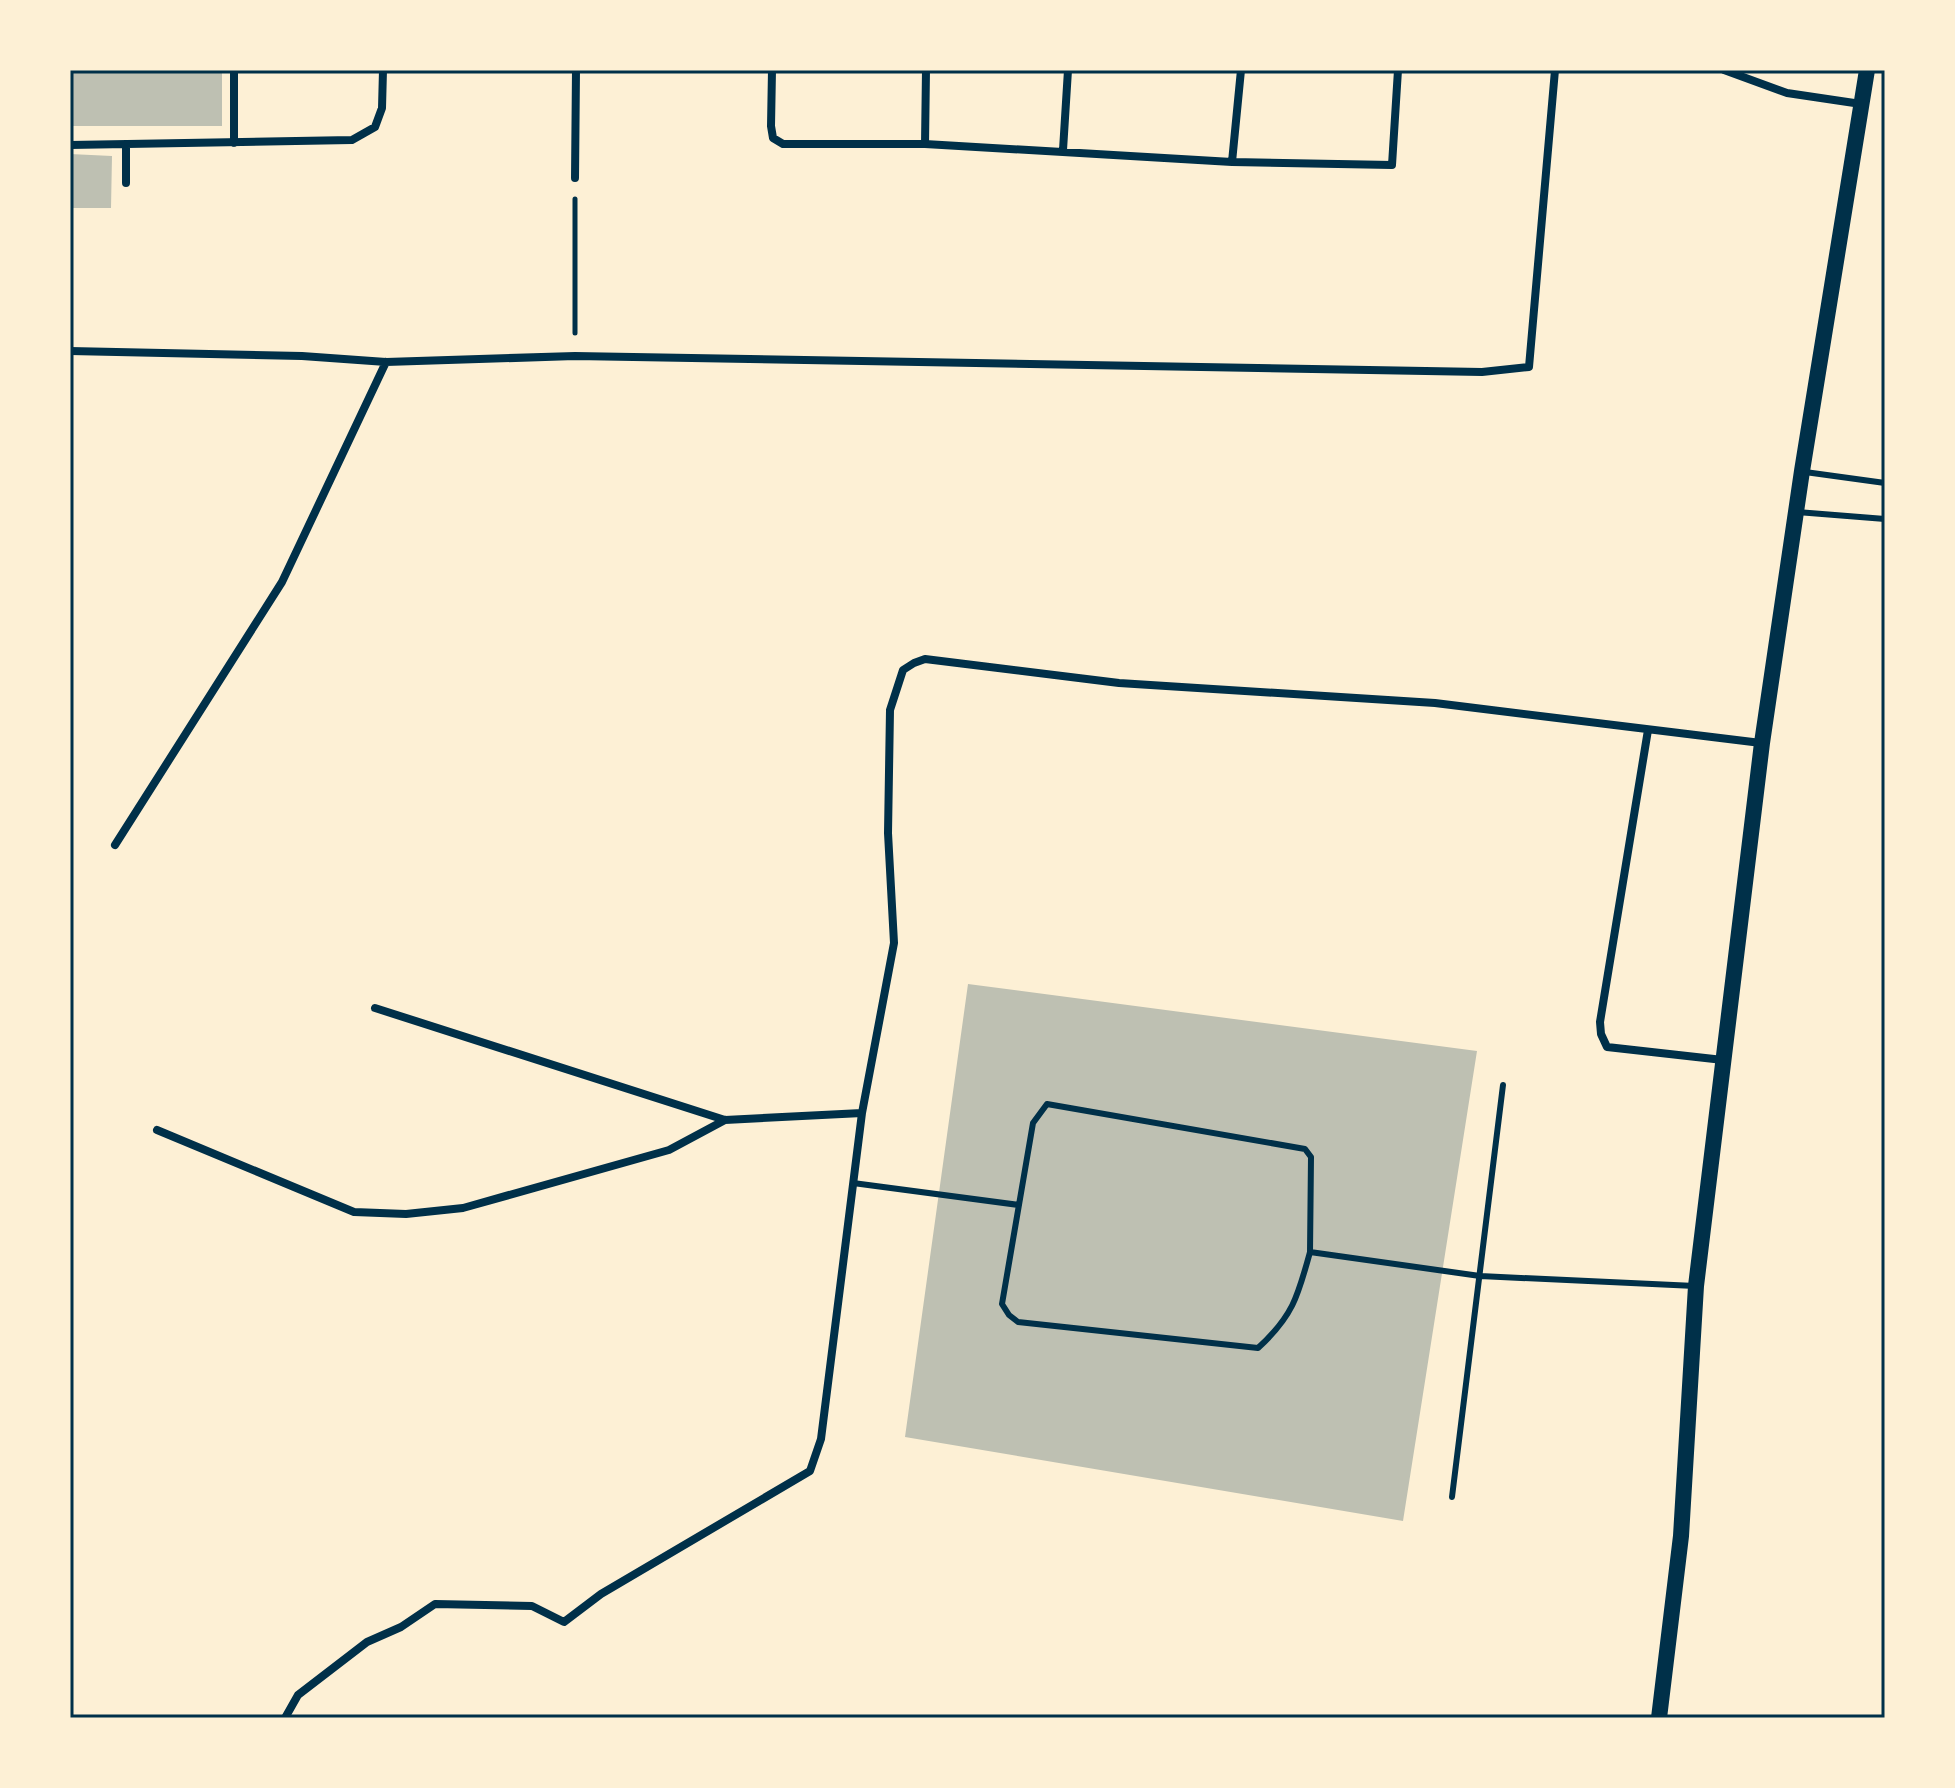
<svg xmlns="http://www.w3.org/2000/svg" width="1955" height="1788" font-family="'Asap Condensed',sans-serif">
<rect width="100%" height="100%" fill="#fdf0d5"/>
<!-- building -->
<path fill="#bec0b2" d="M70,70H222V126H70Z
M70,154L112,156L111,208H70Z
M968,984L1477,1051L1403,1521L905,1437Z"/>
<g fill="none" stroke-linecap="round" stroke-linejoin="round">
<!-- path -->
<path stroke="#003049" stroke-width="5" d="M575,333V199"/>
<!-- service -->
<path stroke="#003049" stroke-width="6" d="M1805,472L1885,483
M1797,512L1885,519
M853,1183L1019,1205
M1310,1252L1311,1157L1305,1149L1047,1104L1033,1123L1002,1304L1009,1315L1018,1322L1258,1348C1293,1316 1298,1296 1310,1252L1480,1276L1695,1286
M1452,1497L1503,1085"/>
<!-- minor -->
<path stroke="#003049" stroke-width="8" d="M234,70V143
M772,70L771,126L773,138L783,144H925L1232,162L1392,165L1398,70
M1724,70L1787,93L1861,104
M126,144V183
M925,144L926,70
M70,145L352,140L375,127L382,108L383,70
M1063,150L1068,70
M1232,162L1241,70
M575,178L576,70
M70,351L302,356L386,362L575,356L1482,372L1529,367L1555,70
M1648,730L1600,1022L1601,1034L1607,1047L1723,1060
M115,845L282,582L386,362
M375,1008L725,1120L862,1113
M157,1130L354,1212L406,1214L463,1208L669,1150L725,1120
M285,1718L298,1695L367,1642L401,1627L435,1604L532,1606L564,1622L601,1594L810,1471L821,1439L862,1113L894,943L888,833L890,710L903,670L914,663L925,659L1119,683L1435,703L1761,743"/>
<!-- secondary -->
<path stroke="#003049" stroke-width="16" d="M1659,1718L1681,1536L1696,1286L1762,743L1802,471L1867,70"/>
</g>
<!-- border -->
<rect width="1955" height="1788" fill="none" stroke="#fdf0d5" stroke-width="144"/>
<rect x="72" y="72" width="1811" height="1644" fill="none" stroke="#003049" stroke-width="3"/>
</svg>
